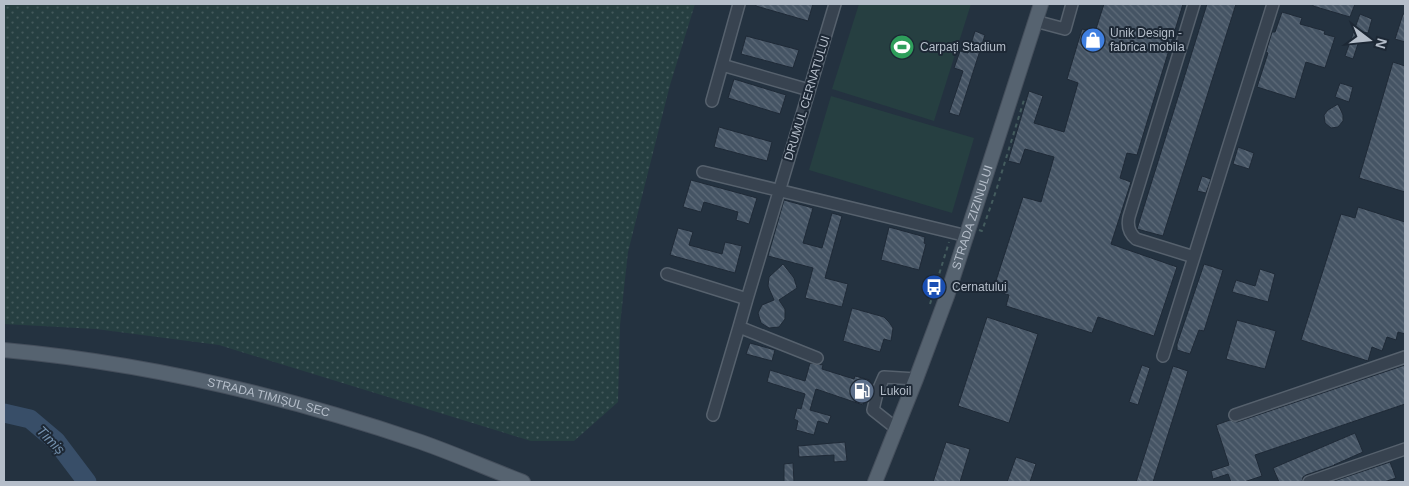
<svg xmlns="http://www.w3.org/2000/svg" width="1409" height="486" font-family="Arial,sans-serif">
<defs>
<pattern id="grass-dots" width="8" height="8" patternUnits="userSpaceOnUse" patternTransform="scale(1.25)"><rect width="8" height="8" fill="#263f41"/><path d="M2 2h.1M6 6h.1" fill="none" stroke="#43595b" stroke-width="1.8" stroke-linecap="round"/></pattern>
<pattern id="building-back-hatch" width="6" height="6" patternUnits="userSpaceOnUse" patternTransform="scale(1.25)"><rect width="6" height="6" fill="#455464"/><path d="M-1 5l2 2M0 0l6 6M5-1l2 2" fill="none" stroke="#5e6b79"/></pattern>
</defs>
<rect width="100%" height="100%" fill="#243240"/>
<!-- grass -->
<path fill="url(#grass-dots)" d="M4,4H695L670,85L628,252L620,325L618,402L574,441H531L219,345L96,329L4,324Z"/>
<!-- park -->
<path fill="#263f41" d="M859,4H971L934,121L832,89Z
M831,96L974,138L952,213L809,170Z"/>
<g fill="none" stroke-linecap="round" stroke-linejoin="round">
<!-- river -->
<path stroke="#384e68" stroke-width="19" d="M4,413L30,419L56,441L87,482"/>
</g>
<!-- building -->
<path fill="url(#building-back-hatch)" stroke="#1f2a37" d="M756,4H813L808,21L756,6Z
M1104,4H1183L1137,155L1127,153L1120,178L1131,182L1111,244L1177,267L1154,336L1098,317L1092,333L1006,306L1009,295L993,290L1023,197L1041,202L1054,157L1025,149L1020,164L1008,161L1029,91L1043,96L1034,123L1064,132L1078,83L1067,79L1082,29L1095,32Z
M1207,4H1236L1163,236L1137,229Z
M1313,4H1355L1350,17L1313,6Z
M1282,12L1302,18L1300,24L1325,31L1324,34L1335,37L1325,68L1306,62L1295,99L1257,87L1268,53L1266,52L1272,32H1275Z
M1360,14L1372,19L1368,33L1362,32L1353,59L1345,56Z
M1403,14H1405V42L1395,39Z
M975,31L985,35L959,116L949,113L963,71L954,68L960,51L968,53Z
M746,36L799,50L793,68L741,54Z
M1393,62L1405,66V192L1359,178Z
M734,79L786,95L780,114L728,98Z
M1340,83L1353,87L1349,102L1335,97Z
M1338,104L1343,115V121L1338,127L1331,128L1325,123L1324,115L1328,110Z
M719,127L772,142L767,161L714,147Z
M1238,147L1254,153L1249,169L1233,164Z
M1202,176L1211,179L1206,193L1197,191Z
M691,180L757,198L749,224L736,220L738,212L704,202L701,212L683,207Z
M784,200L813,208L803,243L822,248L832,213L842,216L825,278L848,284L842,307L805,298L813,268L768,256Z
M1358,207L1405,222V334L1398,332L1396,340L1387,337L1382,351L1372,347L1368,361L1301,340L1341,214L1355,218Z
M889,227L925,237L924,243L926,244L919,270L881,260Z
M678,228L693,232L689,245L722,254L725,242L742,246L735,273L670,255Z
M783,264L794,278L797,288L779,300L785,309V319L779,327L769,328L761,323L758,313L762,305L774,300L768,286L769,277Z
M1204,264L1223,270L1204,331L1199,330L1190,354L1177,350V344Z
M1260,269L1275,274L1268,302L1232,292L1236,280L1255,286Z
M852,308L884,317L889,322L893,328L891,341L884,339L880,352L843,341Z
M987,317L1038,334L1009,423L958,406Z
M1237,320L1276,331L1265,369L1226,359Z
M750,343L775,350L772,361L746,354Z
M810,363L823,365L822,369L854,379L855,376L870,380L863,405L816,389L810,410L831,416L828,424L818,421L814,435L796,430L798,421L794,419L797,408L801,409L805,394L767,382L770,370L805,381Z
M1142,365L1150,368L1138,405L1129,402Z
M1405,365V404L1255,455L1262,476L1244,482H1231L1228,474L1213,479L1211,471L1229,465L1216,425L1230,420L1237,422Z
M1173,366L1188,371L1153,482H1136Z
M1355,433L1363,452L1334,465H1335L1306,475L1303,477L1302,482H1279L1273,468Z
M845,442L847,461L834,462V455L799,457L798,446Z
M946,442L970,449L960,482H933Z
M1016,457L1036,464L1030,482H1007Z
M1390,462L1396,478L1384,482H1331Z
M793,463L794,482H784V464Z"/>
<g fill="none" stroke-linecap="round" stroke-linejoin="round">
<defs>
<path id="minor" d="M1194,4L1129,217C1127,226 1129,233 1136,239L1194,257
M1035,21L1065,29L1072,4
M722,65L809,90
M712,101L739,4
M703,172L967,236
M667,274L747,299L835,4
M747,299L739,327L817,358
M1163,356L1273,4
M713,415L739,327
M1235,415L1405,357
M897,429L873,410L877,393L884,377L916,379
M1309,482L1405,449"/>
<g id="major">
<path id="s1" d="M4,350C146,363 286,396 421,442C455,454 489,469 523,482"/>
<path id="s2" d="M875,482L916,379L947,296L1041,4"/>
</g>
</defs>
<!-- minor casing -->
<use href="#minor" stroke="#56616d" stroke-width="14"/>
<!-- major casing -->
<use href="#major" stroke="#454f5c" stroke-width="16"/>
<!-- path -->
<path stroke="#445c5e" stroke-width="2" stroke-dasharray="4 4" stroke-linecap="butt" d="M979,230L982,231L996,191L1024,100
M930,304L949,242"/>
<!-- minor -->
<use href="#minor" stroke="#384350" stroke-width="11"/>
<!-- major -->
<use href="#major" stroke="#566370" stroke-width="14"/>
</g>
<!-- icons -->
<defs>
<symbol id="shop-disc" viewBox="-11 -11 22 22"><circle r="9.5" fill="#3f7fe0" stroke="#1d2835"/><path d="M-5-2.5h2.3a2.7 3.5 0 0 1 5.4 0H5L5.5 6h-11ZM-1.5-2.5h3a1.5 2.3 0 0 0-3 0Z" fill="#fff"/></symbol>
<symbol id="stadium-disc" viewBox="-11 -11 22 22"><circle r="9.5" fill="#2e9e5b" stroke="#1d2835"/><path d="M0-5a6.5 5 0 1 0 0 10a6.5 5 0 1 0 0-10ZM-3.5-1.8h7v3.6h-7Z" fill="#fff"/></symbol>
<symbol id="bus-disc" viewBox="-11 -11 22 22"><circle r="9.5" fill="#1a4fb4" stroke="#1d2835"/><path d="M-5-6H5V4H4V6H2V4H-2V6H-4V4H-5ZM-3.5-4V0h7V-4ZM-3.5 1.2v1.5H-2V1.2ZM2 1.2v1.5H3.5V1.2Z" fill="#fff"/></symbol>
<symbol id="fuel-disc" viewBox="-11 -11 22 22"><circle r="9.5" fill="#5c6f8a" stroke="#1d2835"/><path d="M-5.5-6h7V0h2V4h1.3V-2.5L3-4.5l.8-.8L6-3V5H2.5V1h-1V6h-7ZM-4.2-4.7v3.2H.2V-4.7Z" fill="#fff"/></symbol>
</defs>
<g fill-rule="evenodd">
<use href="#shop-disc" x="1079" y="26" width="28" height="28"/>
<use href="#stadium-disc" x="888" y="33" width="28" height="28"/>
<use href="#bus-disc" x="920" y="273" width="28" height="28"/>
<use href="#fuel-disc" x="848" y="377" width="28" height="28"/>
</g>
<g text-anchor="middle" stroke-width="4" stroke-linejoin="round" paint-order="stroke">
<!-- poi labels -->
<g font-size="12" fill="#b5beca" stroke="#1d2835" text-anchor="start">
<text x="1110" y="37">Unik Design -<tspan x="1110" dy="14">fabrica mobila</tspan></text>
<text x="920" y="51">Carpați Stadium</text>
<text x="952" y="291">Cernatului</text>
<text x="880" y="395">Lukoil</text>
</g>
<!-- street labels -->
<g font-size="12" fill="#b5beca" stroke="#1d2835">
<text transform="translate(807 98) rotate(-73)" y="4">DRUMUL CERNATULUI</text>
<text dy="4" stroke="none"><textPath href="#s2" startOffset="282">STRADA ZIZINULUI</textPath></text>
<text dy="4" stroke="none"><textPath href="#s1" startOffset="269">STRADA TIMIȘUL SEC</textPath></text>
</g>
<!-- water labels -->
<g font-size="14" font-style="italic" fill="#7491ae" stroke="#1d2835">
<text transform="translate(51 440) rotate(45)" y="5">Timiș</text>
</g>
</g>
<!-- border -->
<rect width="1409" height="486" fill="none" stroke="#b5beca" stroke-width="10"/>
<!-- north arrow -->
<g transform="translate(1369 40) rotate(106)" stroke="#1d2835" stroke-width="4" paint-order="stroke">
<path d="M0-4L9 19L0 12L-9 19Z" fill="#b5beca"/>
<text y="-8" font-size="14" font-weight="bold" text-anchor="middle" fill="#b5beca">N</text>
</g>
</svg>
